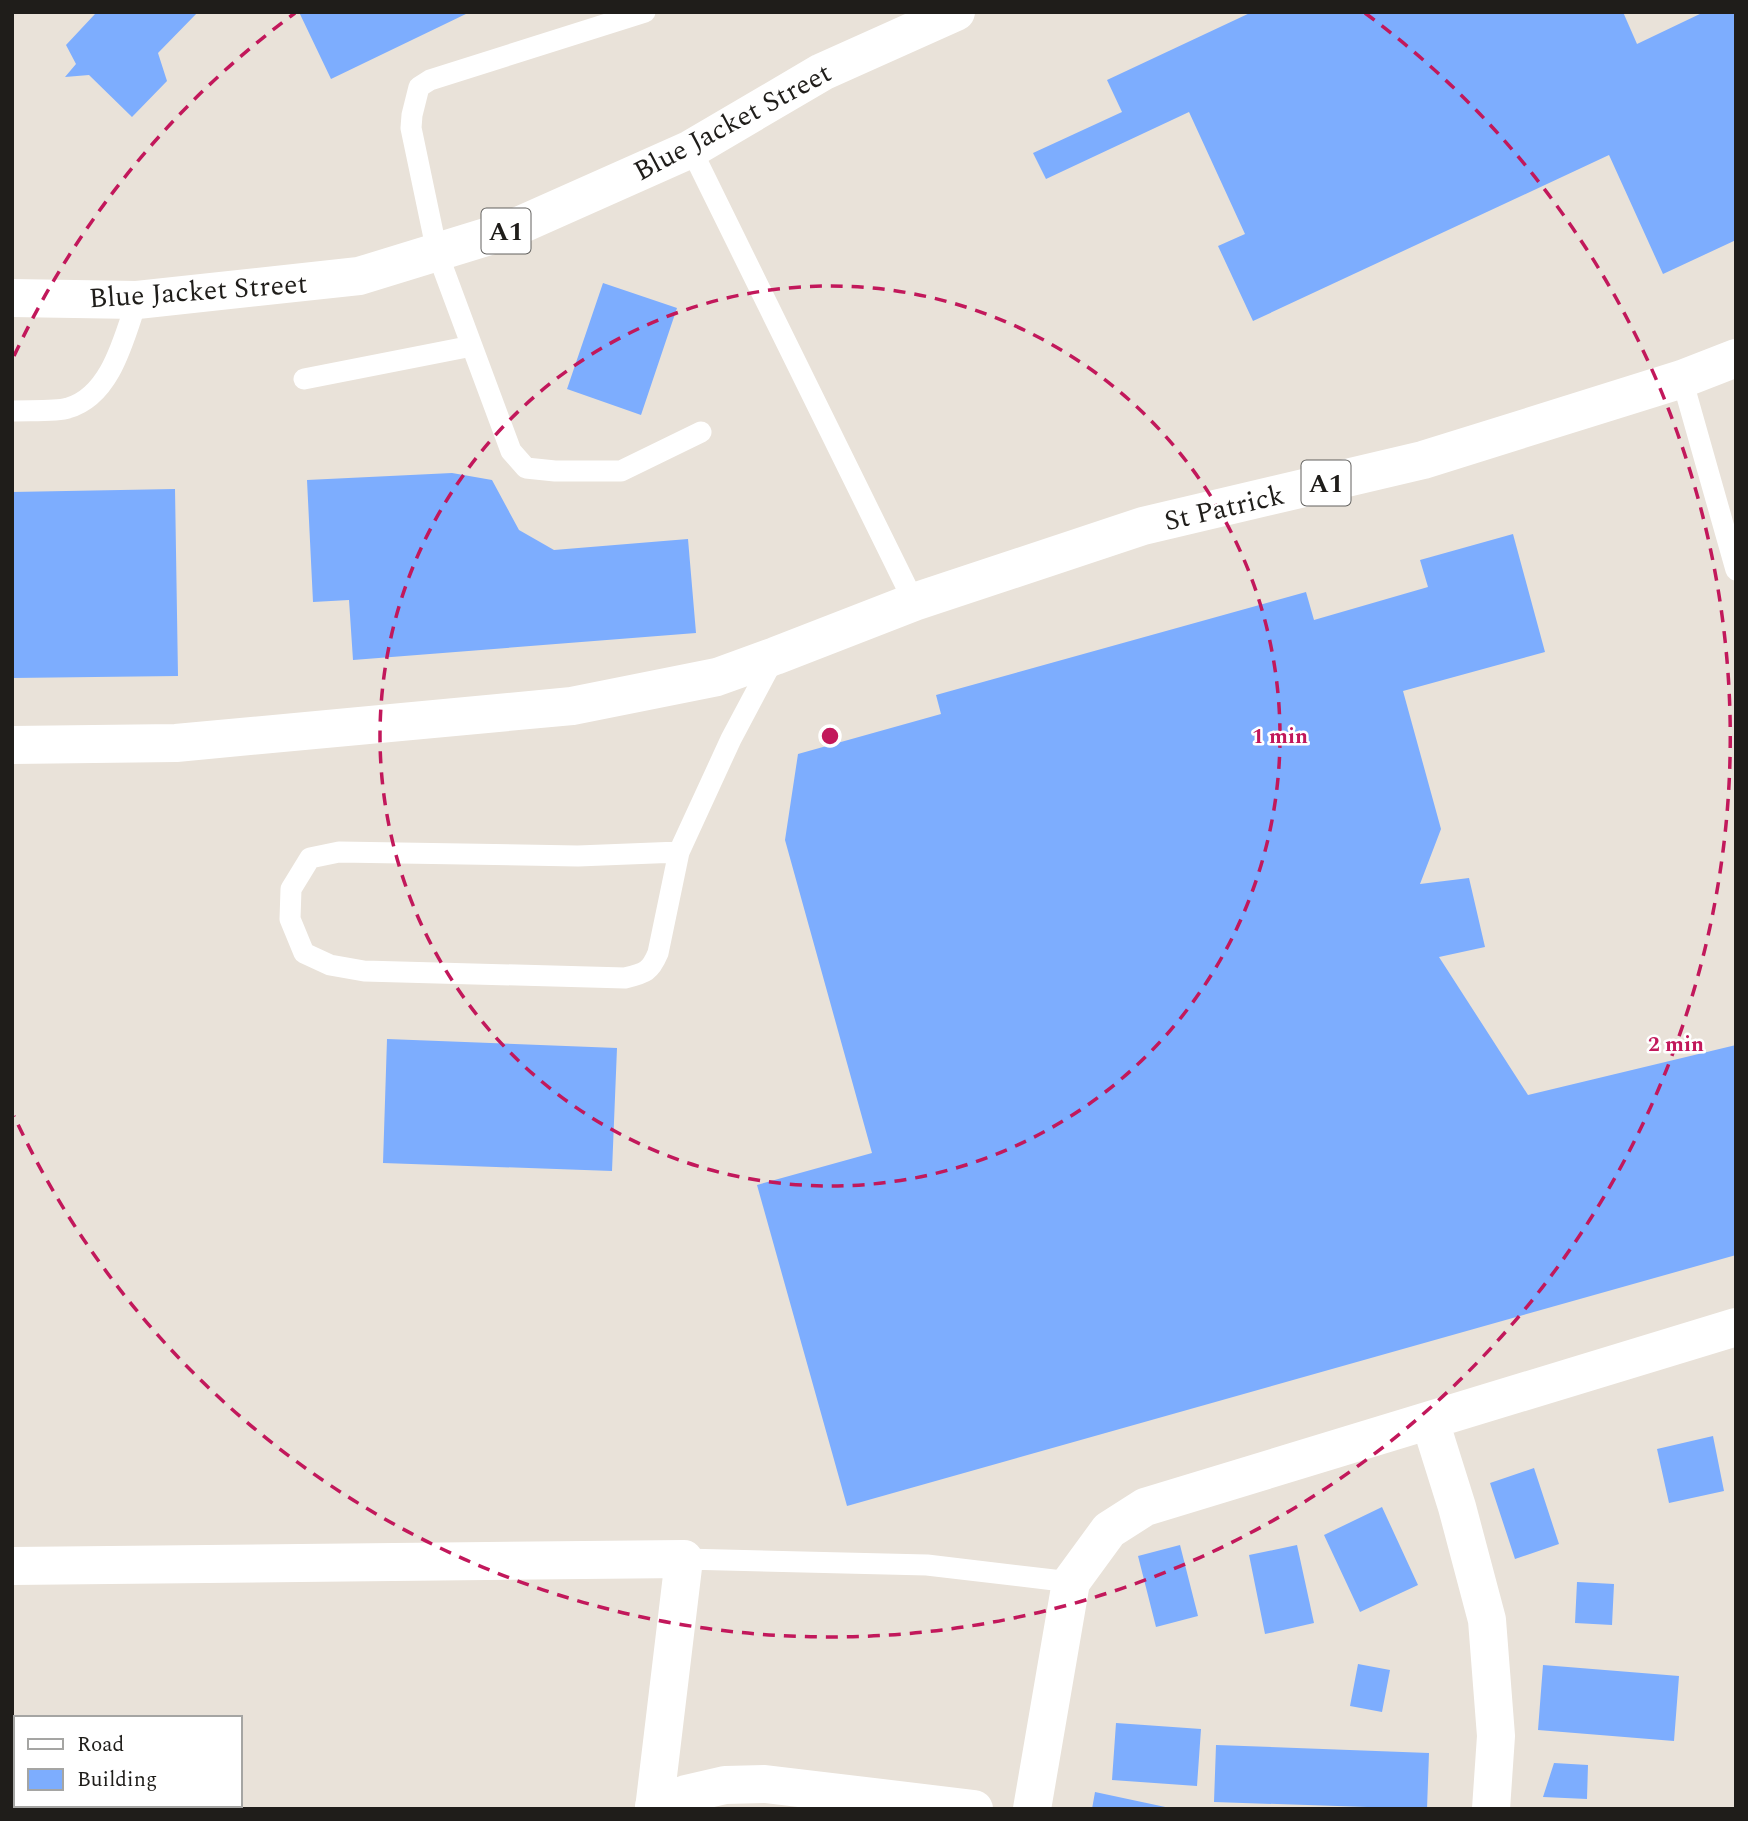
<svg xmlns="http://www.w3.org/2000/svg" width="1748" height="1821" font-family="Spectral,serif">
<rect width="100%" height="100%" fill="#e9e2d9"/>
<!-- building -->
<path fill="#7dadfe" d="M93,12H198L158,53L167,81L132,117L89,75L65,77L76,64L66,45L95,14Z
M299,12H470L331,79Z
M1252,12H1623L1637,44L1704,12H1736V240L1663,274L1609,155L1253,321L1218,246L1245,234L1189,112L1046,179L1033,153L1122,112L1107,80Z
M603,283L677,308L641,415L567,389Z
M452,473L492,480L519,530L554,550L688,539L696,633L353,660L349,600L313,602L307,480Z
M175,489L178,676L12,678V492Z
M1513,534L1545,652L1403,691L1441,829L1420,884L1469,878L1485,947L1439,957L1528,1095L1736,1045V1255L847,1506L757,1185L872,1153L785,840L798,754L941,714L936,695L1306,592L1314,620L1428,587L1420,560Z
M387,1039L617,1048L612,1171L383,1163Z
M1713,1436L1724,1491L1669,1503L1657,1449Z
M1534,1468L1559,1544L1515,1559L1490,1483Z
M1382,1507L1418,1585L1360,1612L1324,1535Z
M1180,1545L1198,1616L1156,1627L1138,1556Z
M1297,1545L1314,1623L1265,1634L1249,1555Z
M1577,1582L1614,1584L1612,1625L1575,1623Z
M1358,1664L1390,1670L1382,1712L1350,1706Z
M1543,1665L1679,1676L1674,1741L1538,1730Z
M12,1717H16V1791H12Z
M1116,1723L1201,1729L1197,1786L1112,1780Z
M1216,1745L1429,1753L1427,1809L1214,1802Z
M1554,1763L1588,1765L1587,1799L1543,1797Z
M1095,1792L1170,1808V1809H1092Z
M55,1805H121V1809H55Z"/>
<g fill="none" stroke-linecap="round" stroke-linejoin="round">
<!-- lane -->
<path stroke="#fff" stroke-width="21" d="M645,12L430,80L419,87L412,115L411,128L437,252L511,451L526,468L555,471H621L701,432
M691,149L914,602
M304,379L472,346
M1682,379L1736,570
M12,411C26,410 56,412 68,408C111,396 124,338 137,300
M679,852L578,856L339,852L310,858L291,889L290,919L304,953L330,965L364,971L625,978C645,973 650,972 658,953L679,852L731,739L774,658
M684,1559L927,1565L1071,1582"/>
<!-- street -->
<path stroke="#fff" stroke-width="38" d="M1430,1421L1457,1507L1487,1620L1496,1736L1491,1809
M12,1566L684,1559L654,1809
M654,1806L686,1794L725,1785L765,1784L974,1809
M1032,1809L1071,1582L1109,1530L1145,1507L1736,1327"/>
<!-- highway -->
<path stroke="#fff" stroke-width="38" d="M12,298L137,300L359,276L509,230L691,149L822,72L956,12
M12,745L176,743L572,706L717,677L775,656L914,602L1143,526L1423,460L1682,379L1736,358"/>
</g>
<!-- distance rings -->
<g fill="none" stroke="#c2185b" stroke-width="3.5" stroke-dasharray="12 9">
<circle cx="830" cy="736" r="450"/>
<path d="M14 356A900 900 0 0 1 295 13M1365 13A900 900 0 1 1 14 1116"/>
</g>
<g text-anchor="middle" stroke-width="5" stroke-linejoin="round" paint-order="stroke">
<!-- shield labels -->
<g fill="#fff" stroke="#62615f" stroke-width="2">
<rect x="481.5" y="208.5" width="49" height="45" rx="5"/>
<rect x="1301.5" y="460.5" width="49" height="45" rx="5"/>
</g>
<g font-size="26" font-weight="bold" fill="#1f1d1a">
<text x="506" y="240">A1</text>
<text x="1326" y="492">A1</text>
</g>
<!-- street labels -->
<g font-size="28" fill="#1f1d1a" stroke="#fff">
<text transform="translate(732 121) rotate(-28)" y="10">Blue Jacket Street</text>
<text transform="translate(198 290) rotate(-4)" y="10">Blue Jacket Street</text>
<text transform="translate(1224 507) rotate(-13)" y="10">St Patrick</text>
</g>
</g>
<circle cx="830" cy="736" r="10" fill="#c2185b" stroke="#fff" stroke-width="3.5"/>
<g font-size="21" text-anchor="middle" font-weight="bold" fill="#c2185b" stroke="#fff" stroke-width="5" stroke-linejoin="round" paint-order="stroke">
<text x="1280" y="743">1 min</text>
<text x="1676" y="1051">2 min</text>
</g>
<!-- border -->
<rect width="1748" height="1821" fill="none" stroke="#1f1d1a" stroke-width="28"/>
<!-- legend -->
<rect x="14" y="1716" width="228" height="91" fill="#ffffff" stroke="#a5a5a3" stroke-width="2"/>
<rect x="28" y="1739" width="35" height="10" fill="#ffffff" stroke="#a5a5a3" stroke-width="2"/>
<text x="77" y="1751" font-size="21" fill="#1f1d1a">Road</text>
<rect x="28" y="1769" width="35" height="21" fill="#7dadfe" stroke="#a5a5a3" stroke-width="2"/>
<text x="77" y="1786" font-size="21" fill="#1f1d1a">Building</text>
</svg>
